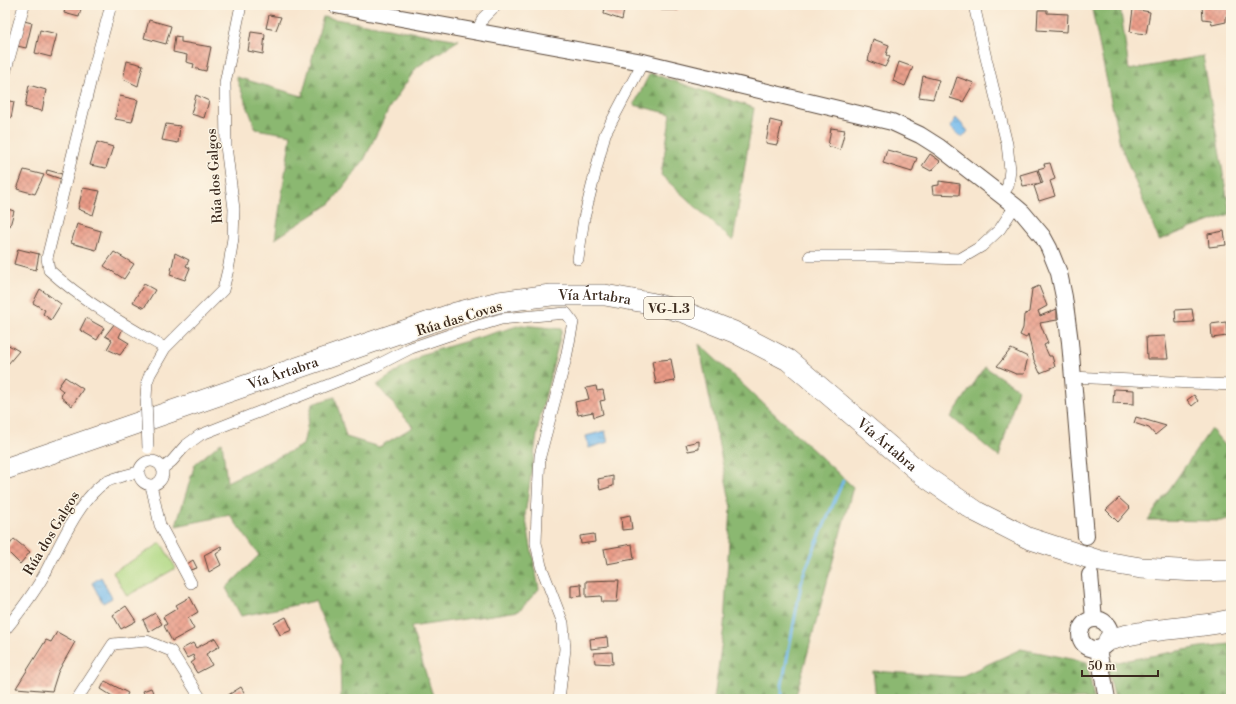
<svg xmlns="http://www.w3.org/2000/svg" width="1236" height="704" font-family="'Libre Bodoni',serif">
<defs>
<pattern id="forest-firs" width="22" height="20" patternUnits="userSpaceOnUse"><rect width="22" height="20" fill="#8bb871"/><path d="M5 1l3.5 6h-7zM16 11l3.5 6h-7z" fill="#73965c"/></pattern>
<pattern id="water-ripples" width="26" height="14" patternUnits="userSpaceOnUse"><rect width="26" height="14" fill="#77bced"/><path d="M2 4q2-2 4 0t4 0M15 11q2-2 4 0t4 0" fill="none" stroke="#6399bf"/></pattern>
<pattern id="building-cross-hatch" width="8" height="8" patternUnits="userSpaceOnUse"><rect width="8" height="8" fill="#ea9b87"/><path d="M0 0l8 8M0 8l8-8" fill="none" stroke="#bf7f6e"/></pattern>
</defs>
<rect width="100%" height="100%" fill="#fcf5e5"/>
<filter id="ink" filterUnits="userSpaceOnUse"><feTurbulence type="fractalNoise" baseFrequency=".025" numOctaves="2"/><feDisplacementMap in="SourceGraphic" scale="8" xChannelSelector="R" yChannelSelector="G"/><feConvolveMatrix kernelMatrix="1 2 1 2 8 2 1 2 1" color-interpolation-filters="sRGB"/></filter>
<filter id="wash" filterUnits="userSpaceOnUse"><feTurbulence type="fractalNoise" baseFrequency=".012" numOctaves="4" result="noise"/><feDisplacementMap in="SourceGraphic" scale="16" xChannelSelector="R" yChannelSelector="G"/><feGaussianBlur stdDeviation="0.9" result="paint"/><feColorMatrix in="noise" values="0 0 0 0 0 0 0 0 0 0 0 0 0 0 0 0 0 1.4 0 .05"/><feComposite in="paint" operator="in"/></filter>
<g filter="url(#wash)">
<rect width="100%" height="100%" fill="#f8e6cf"/>
<!-- forest -->
<path fill="url(#forest-firs)" stroke="#637148" d="M1091,5H1120L1129,70L1203,56L1230,214L1159,240L1120,144Z
M323,17L459,40L417,67L389,108L364,160L331,203L275,239L291,135L256,129L236,77L302,96Z
M650,73L754,108L733,241L661,175L671,114L634,105Z
M521,325L562,329L539,422L525,515L539,589L519,611L411,627L434,699H341L340,660L315,601L241,616L226,588L259,555L230,515L176,526L195,464L222,442L227,482L303,445L312,404L335,397L346,437L379,447L413,427L377,385L423,354Z
M699,344L853,487L795,699H714L724,626L731,506Z
M985,367L1018,389L999,457L951,417Z
M1211,429L1231,452V518L1221,521L1148,520Z
M1231,644V699H1115L1106,664L1201,647Z
M1021,649L1087,662L1094,699H876L873,671L960,677Z"/>
<!-- pitch -->
<path fill="#afd883" stroke="#758150" d="M161,543L176,568L127,596L113,572Z"/>
<!-- water -->
<path fill="url(#water-ripples)" stroke="#597386" d="M956,118L968,131L962,138L950,127Z
M605,431L608,442L589,448L586,436Z
M101,577L112,598L103,603L92,583Z"/>
<g fill="none" stroke-linecap="round" stroke-linejoin="round">
<!-- stream -->
<path stroke="#77bced" stroke-width="3" d="M782,699V685L803,575L843,481"/>
</g>
<g id="blocks">
<!-- building -->
<path fill="url(#building-cross-hatch)" d="M66,5H82L79,17L64,13Z
M605,5H625L622,20L604,14Z
M661,5H679L678,10H661Z
M1210,5H1231V15L1226,16V22L1212,25L1211,20L1203,19L1202,6Z
M1133,9L1150,12L1146,34L1130,32Z
M1038,10H1047V13L1068,14L1067,32L1037,30Z
M269,15L281,17L276,30L266,28Z
M149,20L171,26L166,44L144,38Z
M24,21L32,23L26,48L17,46Z
M40,30L57,34L51,57L35,53Z
M251,32L265,34L263,54L248,51Z
M175,36L181,37V42L211,47L206,71L193,68L194,64L186,62L187,55L173,52Z
M873,39L889,45L886,55L890,57L885,67L868,61Z
M127,61L143,65L138,86L123,79Z
M899,62L913,67L905,86L893,81Z
M923,76L939,80L933,99L919,97Z
M957,77L974,83L963,102L950,98Z
M29,85L46,90L42,111L25,107Z
M196,95L209,101L204,118L191,114Z
M120,96L138,100L132,122L115,119Z
M5,100L14,102L11,118L5,115Z
M770,120L782,123L777,145L766,143Z
M166,124L180,126L178,143L162,140Z
M831,128L845,130L840,150L828,146Z
M97,142L113,147L106,168L90,165Z
M887,150L917,158L912,172L883,163Z
M930,154L940,161L931,171L922,166Z
M1050,163L1055,179L1050,181L1055,196L1039,201L1034,186L1043,183L1038,169L1045,167L1044,164Z
M24,170L44,175L35,194L17,189Z
M47,170L62,174L61,179L46,174Z
M1037,170L1041,183L1023,186L1020,175Z
M939,181L960,184L959,195L933,194L932,186L939,185Z
M83,188L100,191L93,215L78,209Z
M5,208L14,211L10,226L5,225Z
M77,224L101,231L96,250L71,243Z
M1224,231L1226,245L1209,247L1208,234Z
M18,249L39,254L36,270L14,264Z
M114,252L134,264L124,279L104,266Z
M175,253L189,260L186,266L190,268L185,280L170,275Z
M144,284L155,290L144,308L133,302Z
M1039,286L1047,306L1038,311L1040,316L1057,309V320L1040,323L1048,343L1044,345L1049,356H1052L1055,367L1040,373L1034,360L1028,334L1026,338L1020,335L1023,328L1024,315L1029,312L1032,289Z
M40,289L61,304L51,320L43,314L45,310L33,303Z
M1192,309L1194,322L1176,323L1175,310Z
M86,318L104,328L97,340L80,330Z
M1226,322L1227,336L1212,338L1211,324Z
M115,323L123,328L119,337L129,343L120,355L107,349L112,340L105,336Z
M1165,336L1168,359H1147L1146,337Z
M5,343L19,351L8,364L5,362Z
M1011,349L1028,357L1024,374H1016L997,366Z
M671,359L675,381L656,384L652,361Z
M65,377L83,389L72,406L61,397L63,391L58,387Z
M596,386L597,391L603,390L605,400L600,401L603,414L594,417L593,412L578,415L575,402L589,399L586,388Z
M1114,389L1134,390V404L1113,403Z
M1194,395L1198,401L1192,406L1187,400Z
M1136,417L1166,426L1155,435L1149,428L1134,423Z
M699,441V449L688,451L686,444Z
M613,476V486L600,490L598,479Z
M1119,498L1130,508L1118,522L1106,510Z
M630,515L632,529L622,530L621,517Z
M594,534L595,542L581,544L580,536Z
M14,539L30,552L20,564L6,550Z
M632,544L634,559L607,564L604,549Z
M221,546L223,549L216,554L221,565L209,572L204,555Z
M193,560L197,568L190,570L187,564Z
M619,580L617,602H602L601,596L586,597V581Z
M581,584L582,596L571,597V585Z
M190,597L198,612L188,618L194,629L172,641L164,626L167,624L163,617L178,608L176,605Z
M126,606L136,621L121,629L113,615Z
M155,613L162,624L149,632L143,620Z
M286,617L292,630L280,635L274,623Z
M57,632L75,642L58,672L52,691L16,688L46,640L51,642Z
M607,637L608,647L591,649L590,639Z
M215,638L220,646L206,654L212,665L197,673L191,663L195,660L193,655L187,658L182,649L193,643L196,648Z
M612,652L613,664L595,663L594,653Z
M105,681L128,693L125,699L120,698L117,699L101,689Z
M241,687L248,699H222Z
M151,688L156,699H146L143,691Z"/>
</g>
</g>
<g filter="url(#ink)">
<use href="#blocks" fill-opacity="0" stroke="#574639" stroke-width="1"/>
<g fill="none" stroke-linecap="round" stroke-linejoin="round">
<defs>
<path id="street" d="M111,5L92,75L47,258L49,270C83,301 125,325 165,348
M974,5L985,54L1007,144L1010,170L1008,186L1001,196
M477,32L483,18L496,5
M5,73L24,5
M810,256H875L960,259L982,246L1000,229L1015,206
M578,259L584,218L605,134L643,62
M1073,377L1231,385
M146,398L147,382L150,374L165,348L223,290L229,265L233,238L234,209L226,146L225,83L241,5
M139 473a12 12 0 1 1 24 0a12 12 0 1 1-24 0Z
M162,469L172,461L185,446L200,435L374,367L411,348L452,334L501,319L566,313L573,322L566,358L540,456L537,514L536,543L541,566L563,623L565,649L559,699
M151,485L160,525L191,583
M5,630C18,614 34,593 44,575C58,549 80,497 106,482C116,477 128,475 138,472
M77,699L113,644L147,641L171,651L201,699"/>
<path id="secondary" d="M336,5L368,12L643,62L892,122L920,135L939,147L1015,206L1022,212L1043,237L1049,248L1059,273L1064,297L1070,342L1086,536
M1090,575L1094,619
M1080 634a15 15 0 1 1 30 0a15 15 0 1 1-30 0Z
M1098,649L1107,699"/>
<g id="highway">
<path id="s1" d="M5,469L456,313L499,302L551,295H605L650,303L684,312L734,332L788,360L923,475L977,512L1028,538L1099,561L1141,568L1197,571L1231,570"/>
<path d="M1109,640C1148,627 1191,630 1231,620"/>
</g>
</defs>
<!-- street casing -->
<use href="#street" stroke="#574639" stroke-width="12"/>
<!-- secondary casing -->
<use href="#secondary" stroke="#574639" stroke-width="18"/>
<!-- highway casing -->
<use href="#highway" stroke="#574639" stroke-width="22"/>
<!-- street -->
<use href="#street" stroke="#fff" stroke-width="11"/>
<!-- secondary -->
<use href="#secondary" stroke="#fff" stroke-width="16"/>
<!-- highway -->
<use href="#highway" stroke="#fff" stroke-width="21"/>
<defs>
<path id="street-bridge" d="M146,398L148,448"/>
</defs>
<!-- street-bridge casing -->
<use href="#street-bridge" stroke="#574639" stroke-width="12" stroke-linecap="butt"/>
<!-- street-bridge -->
<use href="#street-bridge" stroke="#fff" stroke-width="11"/>
</g>
</g>
<g text-anchor="middle" stroke-width="3" stroke-linejoin="round" paint-order="stroke">
<!-- shield labels -->
<rect fill="#fcf5e5" stroke="#75675a" stroke-width="1" x="644" y="297" width="50" height="22" rx="3"/>
<g font-size="13" font-weight="bold" fill="#3b2a1e">
<text x="669" y="313">VG-1.3</text>
</g>
<!-- street labels -->
<g font-size="14" fill="#3b2a1e" stroke="#fcf5e5">
<text transform="translate(214 176) rotate(-94)" y="5">Rúa dos Galgos</text>
<text dy="5" stroke="none"><textPath href="#s1" startOffset="618">Vía Ártabra</textPath></text>
<text transform="translate(459 318) rotate(-17)" y="5">Rúa das Covas</text>
<text dy="5" stroke="none"><textPath href="#s1" startOffset="294">Vía Ártabra</textPath></text>
<text dy="5" stroke="none"><textPath href="#s1" startOffset="954">Vía Ártabra</textPath></text>
<text transform="translate(51 533) rotate(-59)" y="5">Rúa dos Galgos</text>
</g>
</g>
<!-- margin -->
<rect width="1236" height="704" fill="none" stroke="#fcf5e5" stroke-width="20"/>
<!-- scale -->
<path d="M1082 670v6h76v-6" fill="none" stroke="#3b2a1e" stroke-width="2"/>
<text x="1088" y="670" font-size="12" fill="#3b2a1e" stroke="#fcf5e5" stroke-width="3" paint-order="stroke">50 m</text>
</svg>
